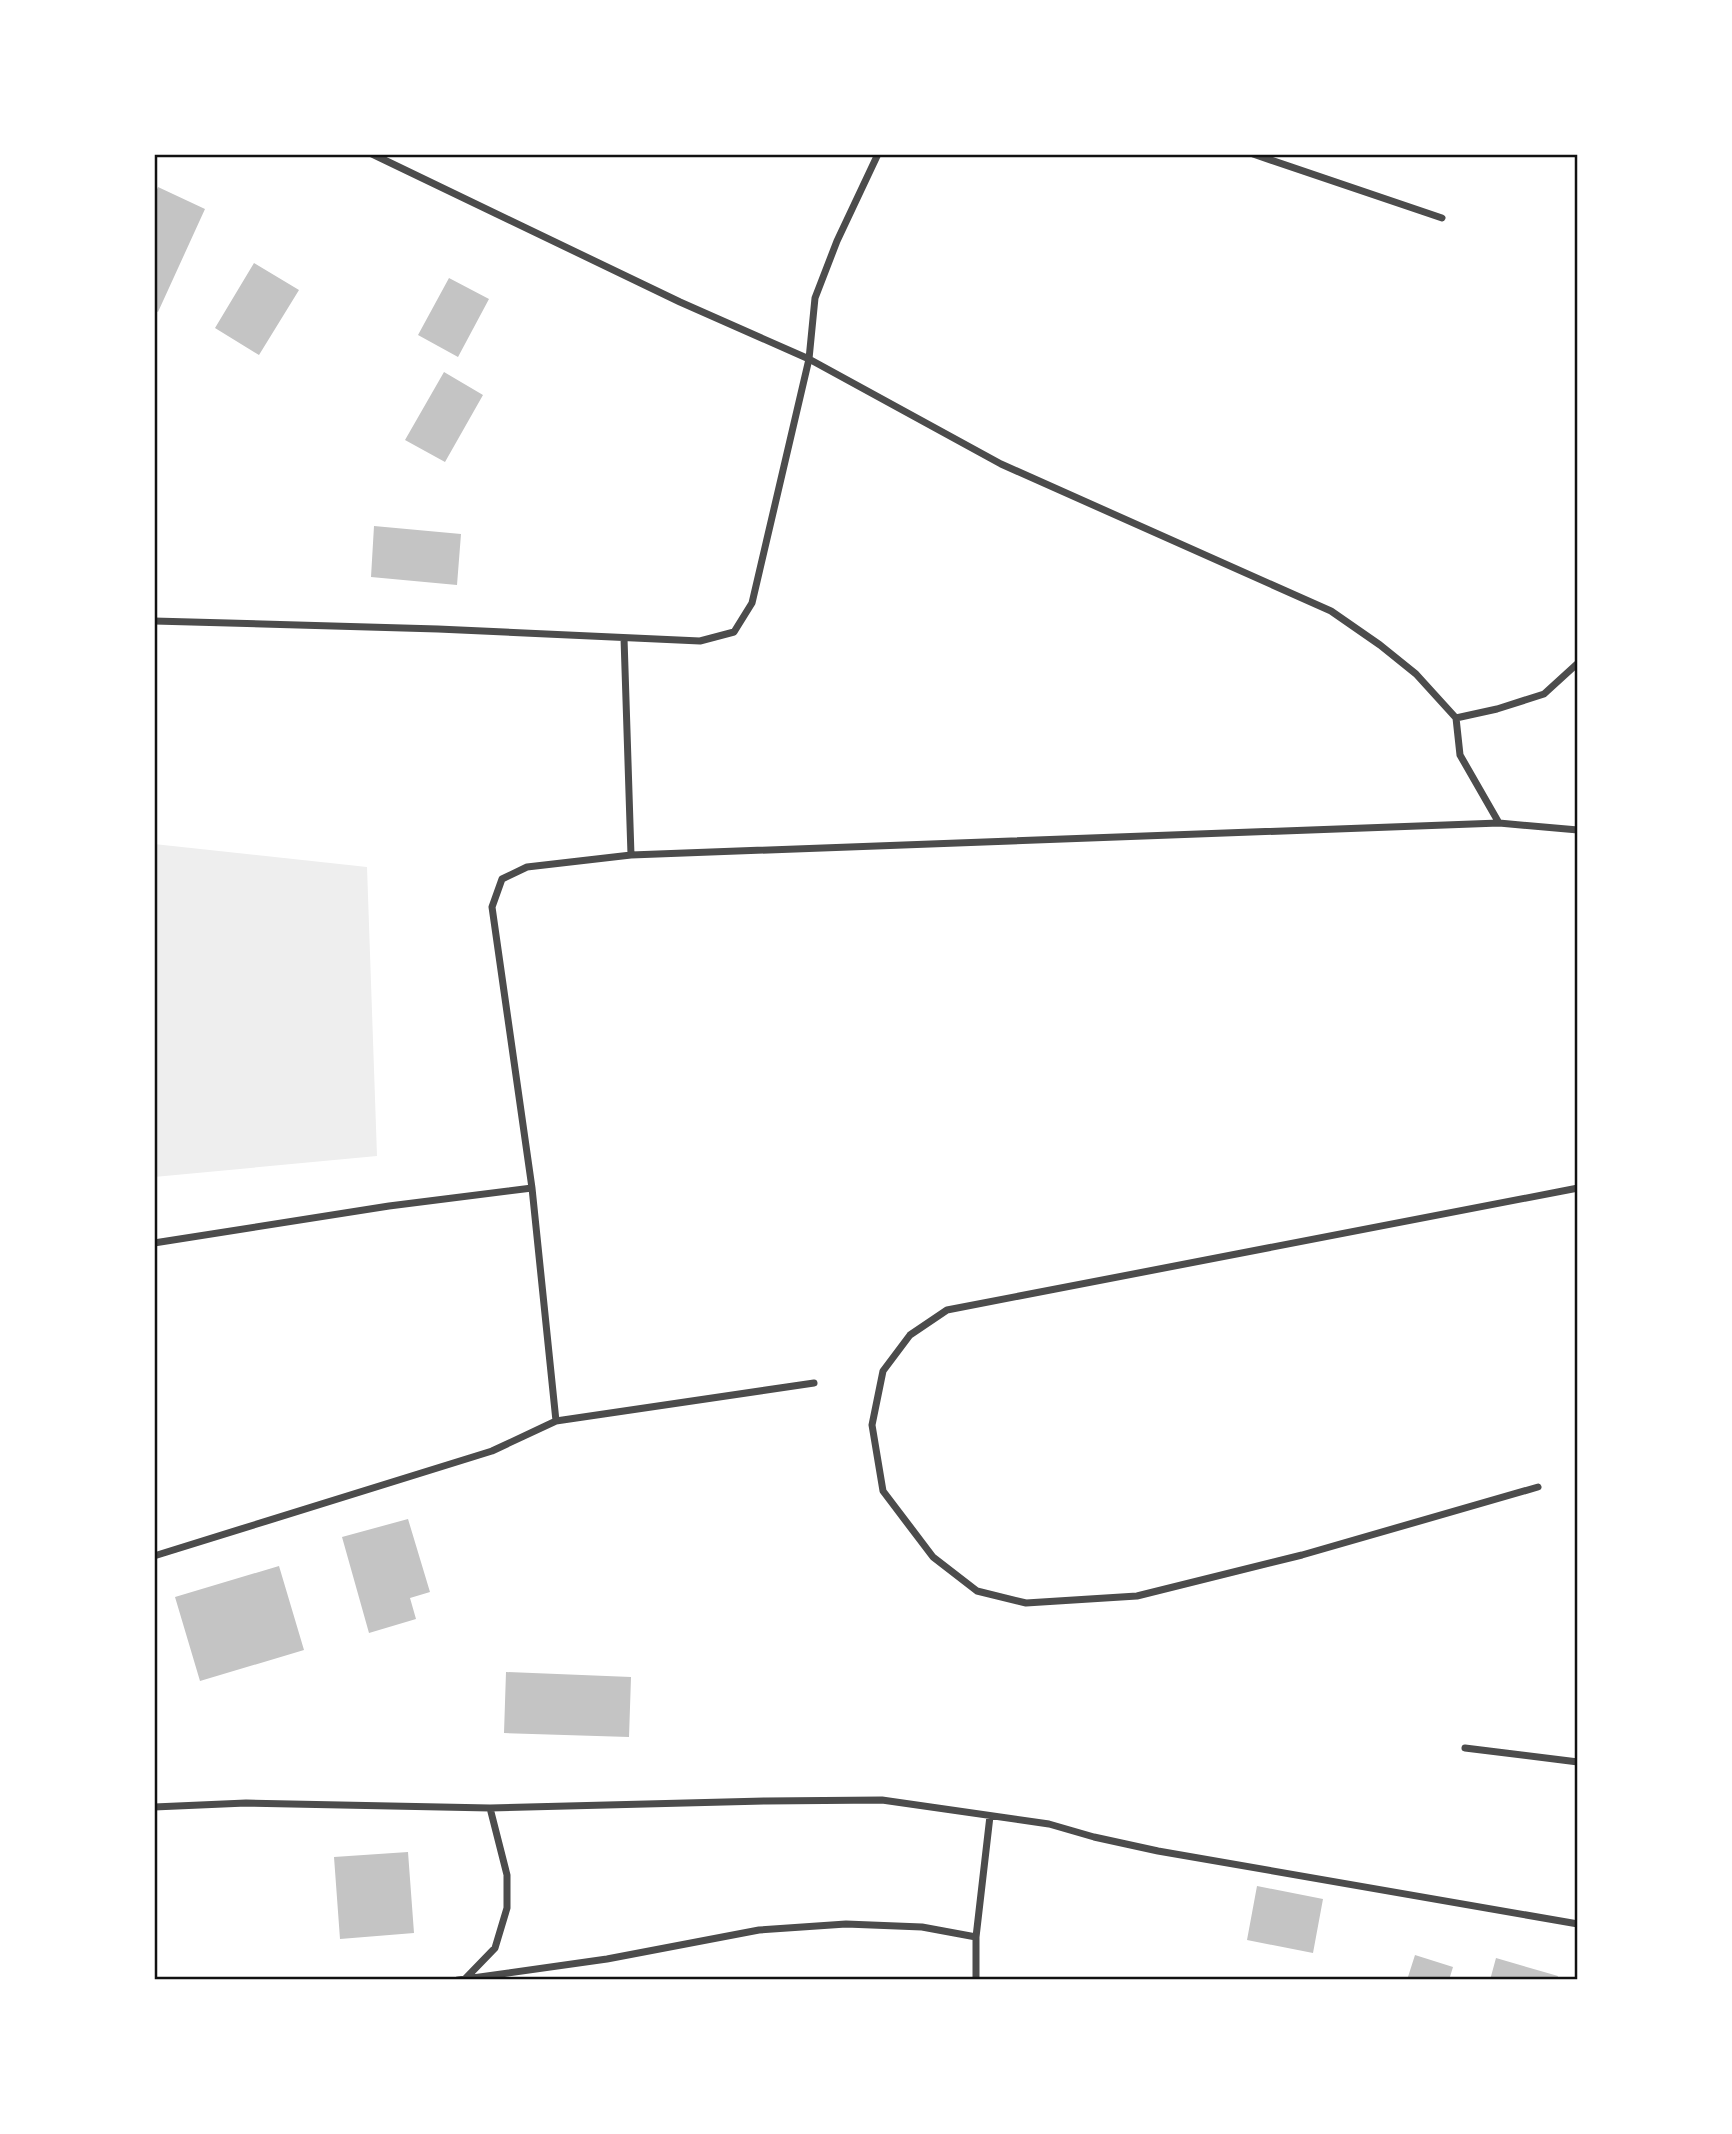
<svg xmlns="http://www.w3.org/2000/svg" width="1732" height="2134" font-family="Inter,sans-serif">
<rect width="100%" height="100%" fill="#fff"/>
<!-- green -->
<path fill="#eee" d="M154,844L367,867L377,1156L154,1177Z"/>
<!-- building -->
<path fill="#c4c4c4" d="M158,187L205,209L158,312L154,310V197Z
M254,263L299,290L259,355L215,328Z
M449,278L489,299L458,357L418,335Z
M444,372L483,395L445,462L405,440Z
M374,526L461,534L457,585L371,577Z
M408,1519L430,1592L410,1598L416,1619L369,1633L342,1537Z
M279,1566L304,1650L200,1681L175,1597Z
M506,1672L631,1677L629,1737L504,1733Z
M408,1852L414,1933L340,1939L334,1857Z
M1257,1886L1323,1899L1313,1953L1247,1940Z
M1415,1955L1453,1967L1449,1980H1407Z
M1496,1958L1558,1976L1557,1980H1490Z"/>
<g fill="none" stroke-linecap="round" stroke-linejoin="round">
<!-- minor -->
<path stroke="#4c4c4c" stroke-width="7" d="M372,154L680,302L809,359L1001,464L1331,611L1380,645L1416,674L1456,718L1460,755L1499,823
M1253,154L1442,218
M154,621L438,629L700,641L734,632L752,603L809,359L815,298L837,241L878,154
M624,638L631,855
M1456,718L1497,709L1544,694L1578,663
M154,1243L389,1206L532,1188
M556,1421L532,1188L492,907L502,879L527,867L631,855L1499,823L1578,830
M1538,1487L1302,1555L1137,1596L1026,1603L977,1591L933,1557L883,1491L872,1425L883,1371L910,1335L947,1310L1578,1188
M154,1556L492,1451L556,1421L814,1383
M1465,1748L1578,1762
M154,1807L246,1803L490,1808L766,1801L882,1800L1049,1824L1094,1837L1158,1851L1578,1924
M465,1979L495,1948L507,1908V1875L490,1808
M458,1980L607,1959L759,1930L846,1924L922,1927L976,1937
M976,1980V1937L990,1816"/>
</g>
<!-- border -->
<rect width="1732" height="2134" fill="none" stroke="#ffffff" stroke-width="312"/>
<rect x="156" y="156" width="1420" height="1822" fill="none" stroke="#111" stroke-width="2.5"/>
</svg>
